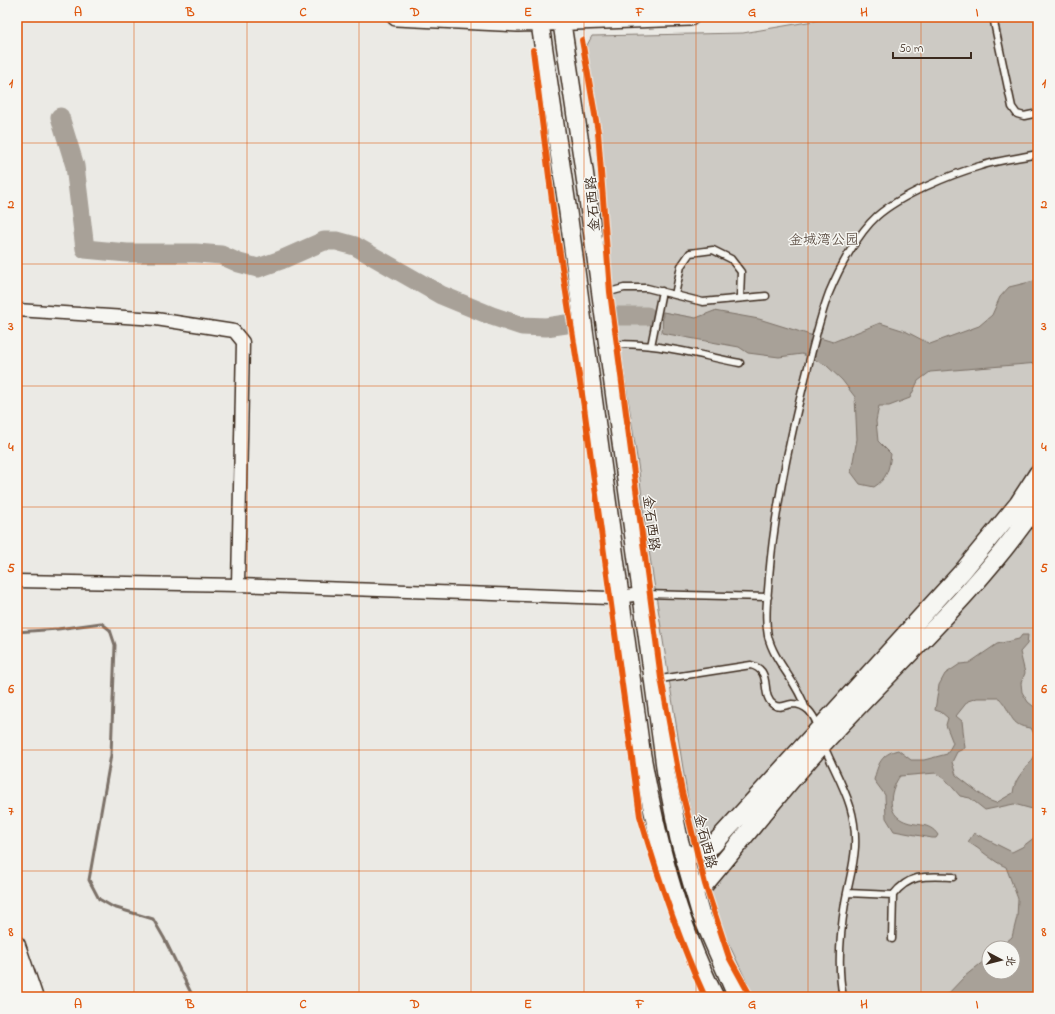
<svg xmlns="http://www.w3.org/2000/svg" width="1055" height="1014" font-family="'Indie Flower','LXGW WenKai TC',sans-serif">
<rect width="100%" height="100%" fill="#ebeae5"/>
<filter id="ink" filterUnits="userSpaceOnUse"><feTurbulence type="fractalNoise" baseFrequency=".025" numOctaves="2"/><feDisplacementMap in="SourceGraphic" scale="8" xChannelSelector="R" yChannelSelector="G"/><feConvolveMatrix kernelMatrix="1 2 1 2 8 2 1 2 1" color-interpolation-filters="sRGB"/></filter>
<g filter="url(#ink)">
<!-- green -->
<path fill="#cdcac4" stroke="#847a71" fill-rule="evenodd" d="M837,17H1038V997H754L719,923L692,826L645,525L639,471L617,326L585,49L592,36L743,33ZM989,948H1013V972H989Z"/>
<!-- water -->
<path fill="#a8a198" stroke="#7c7167" fill-rule="evenodd" d="M1038,280V363L930,372L918,381L910,398L889,406H879L876,421L878,441L891,454C889,469 887,479 874,487L860,484L851,472L857,439L855,397L842,380L826,365L802,354L779,357L748,353L739,347L662,333L663,312L696,318L714,311L759,319L833,342L880,323L905,331L930,344L979,326L992,315L1000,297L1009,287Z
M1022,635H1028L1027,644L1020,652L1025,673L1021,683L1022,692L1028,702L1038,710V997H945L965,976L989,957V972H1013V948H999L1012,937L1017,917L1018,899L1006,867C992,861 982,850 968,842L974,833L1012,852L1022,847L1035,837L1036,810L1014,804L985,810L970,798L960,796L947,781L936,773L900,776C891,788 885,811 902,820C915,827 929,821 938,835L936,838H932L894,831L886,818L885,795L874,780C878,764 881,754 898,750L911,760H924L947,754L953,743L946,725L948,718L941,712L935,710L939,685L945,674L960,664L969,663L997,644L1019,639ZM977,698H999C1013,712 1008,726 1031,728C1051,761 1016,764 1013,793L996,803L988,800L956,775L952,762L957,752L965,748L962,721L956,716L968,701Z"/>
<g fill="none" stroke-linecap="round" stroke-linejoin="round">
<!-- stream -->
<path stroke="#7c7167" stroke-width="3" d="M17,632L58,629L101,623L110,630L115,645L111,755L89,880L99,899L113,907L153,919L164,938L193,997"/>
<!-- river -->
<path stroke="#a8a198" stroke-width="19" d="M60,117L75,166L85,249L127,253H196L221,255L239,263L258,268L281,260L324,241H337L355,246L441,295L492,316L522,326L546,327L566,324
M614,316H647"/>
<defs>
<path id="service" d="M996,17L994,21L995,27L1012,107L1017,114L1024,116L1038,113
M602,294L624,288H647L703,302L766,296
M675,295L681,266L690,253L713,250L731,259L741,272L740,298
M609,345C653,341 697,355 740,363
M651,346L662,291
M643,594L768,597
M654,680L751,665C774,671 759,695 774,705C780,709 785,705 792,704C807,704 813,714 818,726
M805,707C797,681 774,662 768,636C764,616 768,596 769,577C775,506 790,436 808,367C814,342 820,317 829,293C839,269 857,234 877,216C901,195 949,175 980,166C999,160 1019,158 1038,154
M824,746C839,782 857,805 855,847C854,866 848,885 845,903C840,934 837,967 843,997
M847,893L893,895L892,939
M893,895C910,873 928,876 953,877"/>
<path id="minor" d="M17,310L156,319L234,331L243,342L238,585
M17,581L238,585L609,598L642,594"/>
<path id="tertiary" d="M17,944L35,997
M17,980L23,997"/>
<path id="secondary" d="M396,17L518,23L690,17
M539,17L568,212L641,750C656,836 676,919 715,997
M561,17L584,170L666,774L679,839L700,912L737,997
M684,856L696,854L713,845L962,572L1018,504L1038,473
M693,889L705,884C744,838 782,789 823,744C895,665 978,592 1038,503"/>
</defs>
<!-- service casing -->
<use href="#service" stroke="#3b2a1e" stroke-width="9"/>
<!-- minor casing -->
<use href="#minor" stroke="#3b2a1e" stroke-width="15"/>
<!-- tertiary casing -->
<use href="#tertiary" stroke="#3b2a1e" stroke-width="18"/>
<!-- secondary casing -->
<use href="#secondary" stroke="#3b2a1e" stroke-width="20"/>
<!-- service -->
<use href="#service" stroke="#f6f6f2" stroke-width="6"/>
<!-- minor -->
<use href="#minor" stroke="#f6f6f2" stroke-width="12"/>
<!-- tertiary -->
<use href="#tertiary" stroke="#f6f6f2" stroke-width="15"/>
<!-- secondary -->
<use href="#secondary" stroke="#f6f6f2" stroke-width="17"/>
<defs>
<path id="cycleway" d="M582,40L598,132L610,292L661,678L682,792L705,884L729,957L751,997
M533,50L554,216L584,407L640,816C658,878 678,938 705,997"/>
</defs>
<!-- cycleway casing -->
<use href="#cycleway" stroke="#f6f6f2" stroke-width="8"/>
<!-- cycleway -->
<use href="#cycleway" stroke="#e8590c" stroke-width="6"/>
</g>
</g>
<!-- grid -->
<path fill="none" stroke="#df570d" stroke-width="1" stroke-opacity="0.55" d="M134,17V997M247,17V997M359,17V997M471,17V997M584,17V997M696,17V997M808,17V997M921,17V997M17,143H1038M17,264H1038M17,386H1038M17,507H1038M17,628H1038M17,750H1038M17,871H1038"/>
<g text-anchor="middle" stroke-width="3" stroke-linejoin="round" paint-order="stroke">
<!-- street labels -->
<g font-size="14" fill="#3b2a1e" stroke="#f6f6f2">
<text transform="translate(592 204) rotate(-94)" y="5">金石西路</text>
<text transform="translate(652 523) rotate(83)" y="5">金石西路</text>
<text transform="translate(706 841) rotate(76)" y="5">金石西路</text>
</g>
<!-- park labels -->
<g font-size="14" fill="#605248" stroke="#f6f6f2">
<text x="824" y="244">金城湾公园</text>
</g>
</g>
<!-- margin -->
<rect width="1055" height="1014" fill="none" stroke="#f6f6f2" stroke-width="44"/>
<!-- north arrow -->
<g transform="translate(1001 960) rotate(97)"><circle r="19" fill="#f6f6f2" stroke="#aba49d"/>
<path d="M0-3L7 15L0 10L-7 15Z" fill="#3b2a1e"/>
<text y="-6" font-size="11" font-weight="bold" text-anchor="middle" fill="#3b2a1e">北</text>
</g>
<!-- scale -->
<path d="M893 52v6h78v-6" fill="none" stroke="#3b2a1e" stroke-width="2"/>
<text x="899" y="52" font-size="12" fill="#3b2a1e" stroke="#f6f6f2" stroke-width="3" paint-order="stroke">50 m</text>
<rect x="22" y="22" width="1011" height="970" fill="none" stroke="#df570d" stroke-width="1.5"/>
<g font-size="13" text-anchor="middle" font-weight="bold" fill="#df570d">
<text x="78" y="16">A</text>
<text x="190" y="16">B</text>
<text x="303" y="16">C</text>
<text x="415" y="16">D</text>
<text x="528" y="16">E</text>
<text x="640" y="16">F</text>
<text x="752" y="16">G</text>
<text x="864" y="16">H</text>
<text x="977" y="16">I</text>
<text x="11" y="87">1</text>
<text x="1044" y="87">1</text>
<text x="11" y="208">2</text>
<text x="1044" y="208">2</text>
<text x="11" y="330">3</text>
<text x="1044" y="330">3</text>
<text x="11" y="451">4</text>
<text x="1044" y="451">4</text>
<text x="11" y="572">5</text>
<text x="1044" y="572">5</text>
<text x="11" y="693">6</text>
<text x="1044" y="693">6</text>
<text x="11" y="815">7</text>
<text x="1044" y="815">7</text>
<text x="11" y="936">8</text>
<text x="1044" y="936">8</text>
<text x="78" y="1008">A</text>
<text x="190" y="1008">B</text>
<text x="303" y="1008">C</text>
<text x="415" y="1008">D</text>
<text x="528" y="1008">E</text>
<text x="640" y="1008">F</text>
<text x="752" y="1008">G</text>
<text x="864" y="1008">H</text>
<text x="977" y="1008">I</text>
</g>
</svg>
